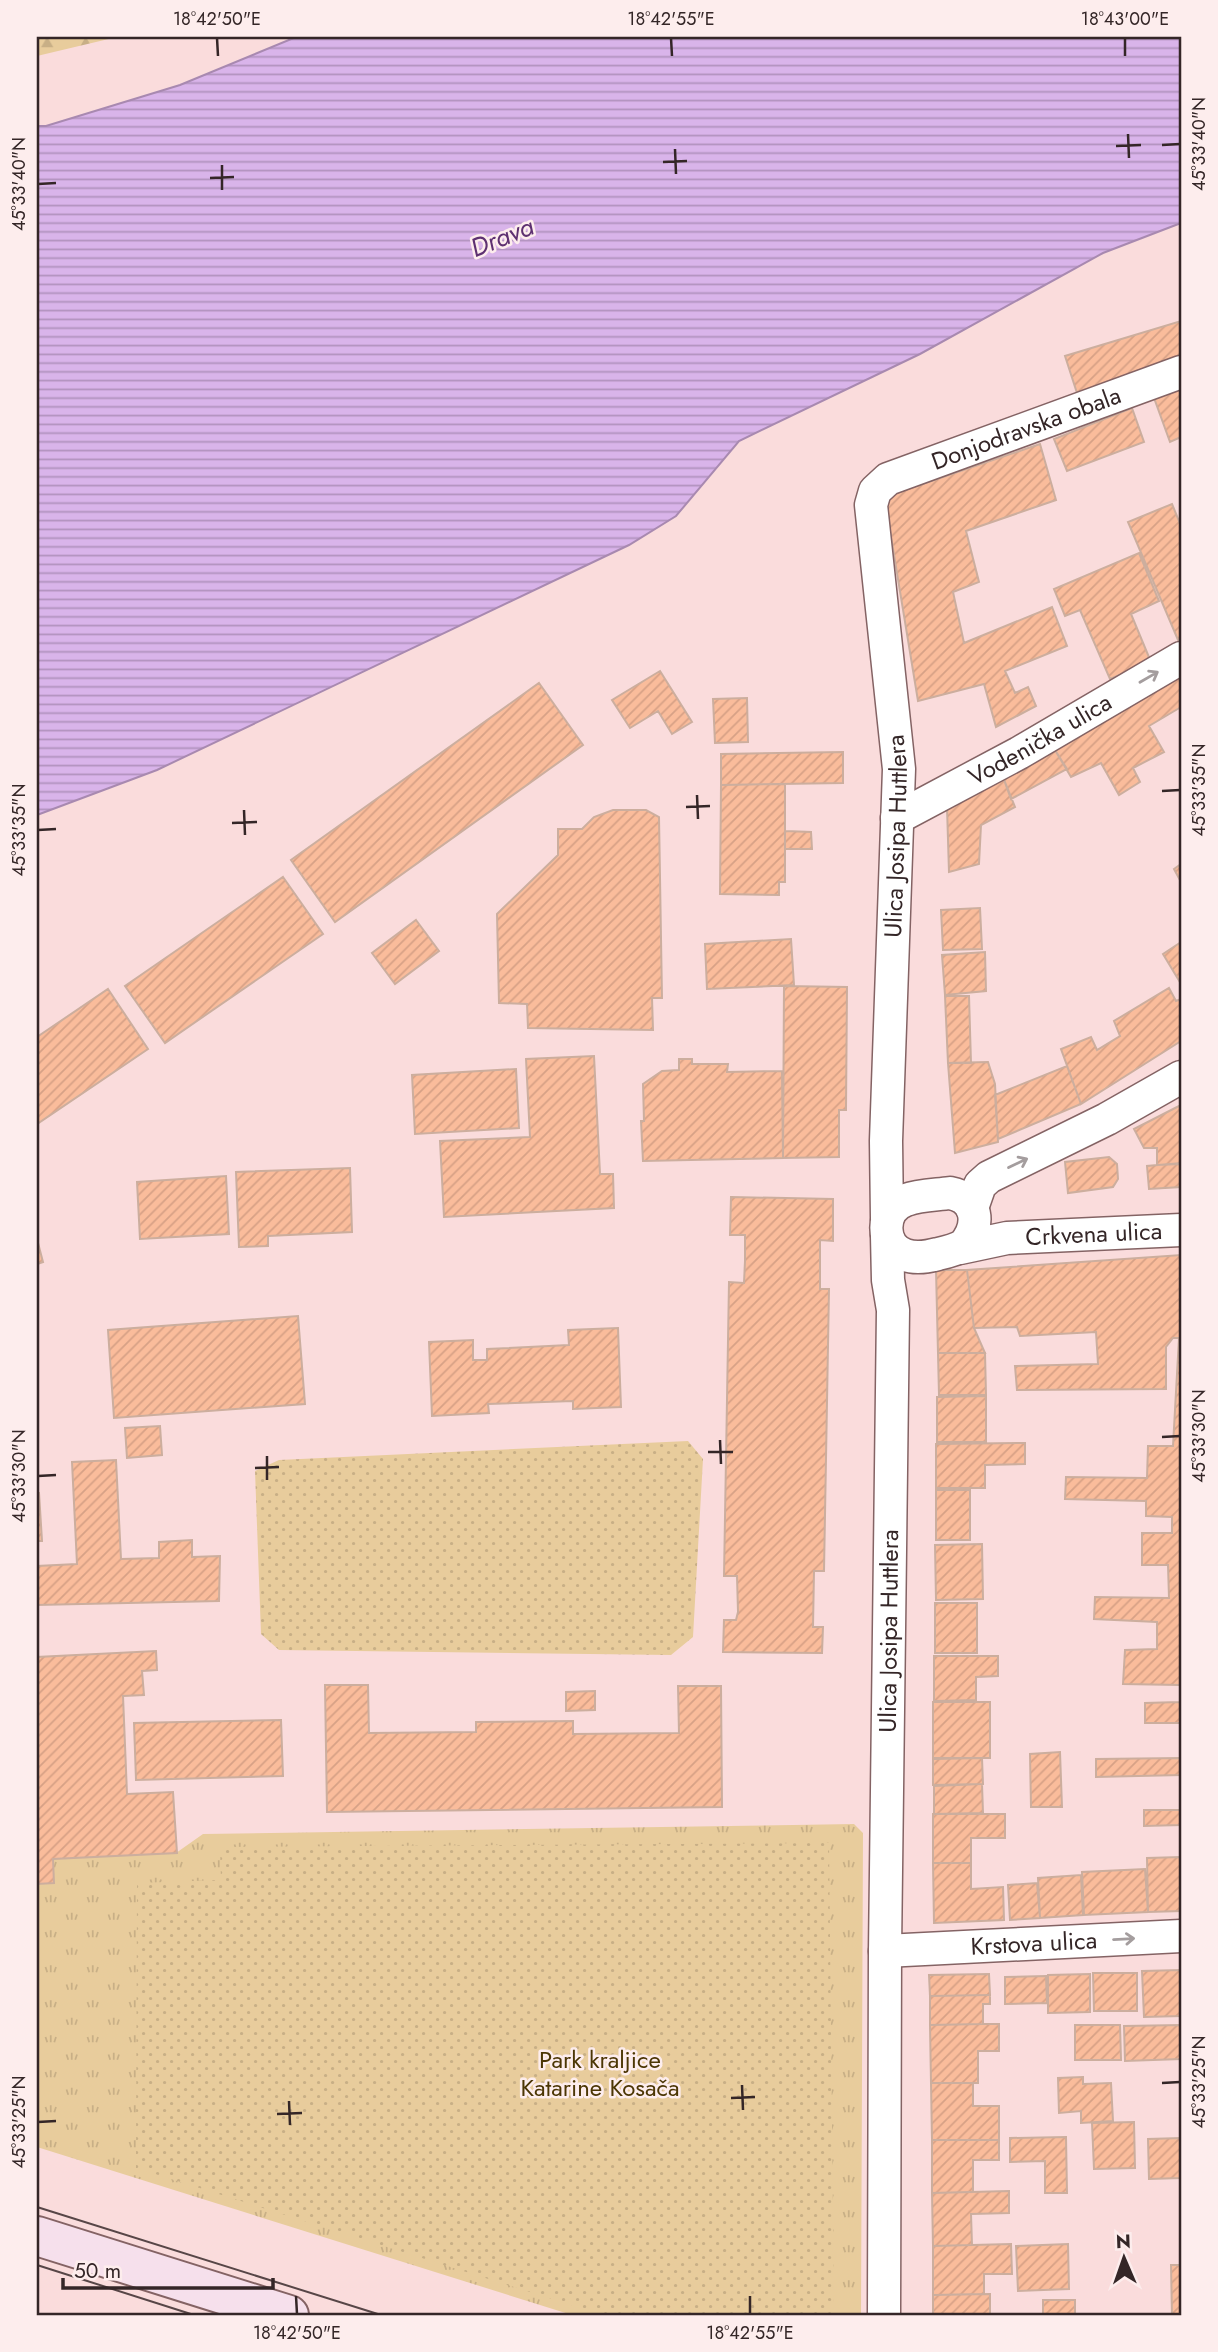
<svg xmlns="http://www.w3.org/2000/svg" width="1218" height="2352" font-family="Jost,sans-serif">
<defs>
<pattern id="grass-tufts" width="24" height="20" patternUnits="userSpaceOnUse" patternTransform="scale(1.75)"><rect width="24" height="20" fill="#e8cc9c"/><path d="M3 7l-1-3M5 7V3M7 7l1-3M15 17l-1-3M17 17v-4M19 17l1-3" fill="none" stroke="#c8af86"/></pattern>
<pattern id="forest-firs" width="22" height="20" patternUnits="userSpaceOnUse" patternTransform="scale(1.75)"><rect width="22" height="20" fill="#e8cc9c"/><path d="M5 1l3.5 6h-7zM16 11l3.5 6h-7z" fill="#c8af86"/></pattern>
<pattern id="park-dots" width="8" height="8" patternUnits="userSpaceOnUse" patternTransform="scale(1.75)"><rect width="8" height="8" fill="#e8cc9c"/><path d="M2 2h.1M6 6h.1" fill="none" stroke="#c8af86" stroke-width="1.8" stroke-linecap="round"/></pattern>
<pattern id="water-rules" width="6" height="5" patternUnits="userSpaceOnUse" patternTransform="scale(1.75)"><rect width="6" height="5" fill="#d9b4ea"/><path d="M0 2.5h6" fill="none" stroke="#b192be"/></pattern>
<pattern id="building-hatch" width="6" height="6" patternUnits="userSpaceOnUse" patternTransform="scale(1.75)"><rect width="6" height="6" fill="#fabc9b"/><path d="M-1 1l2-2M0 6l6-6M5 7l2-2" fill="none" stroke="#d7a186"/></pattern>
</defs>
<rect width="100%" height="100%" fill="#fadcdc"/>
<!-- grass -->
<path fill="url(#grass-tufts)" d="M854,1824L863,1833L861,2315H572L37,2147V1884L54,1883L53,1859L176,1853L203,1834Z"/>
<!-- forest -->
<path fill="url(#forest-firs)" d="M37,37H117L37,56Z"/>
<!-- park -->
<path fill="url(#park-dots)" d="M688,1441L703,1459L693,1637L671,1655L279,1650L261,1634L255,1471L279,1460Z
M829,1843L834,2315H603L136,2168L137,1883L221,1880L220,1847Z"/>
<!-- water -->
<path fill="url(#water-rules)" stroke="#a889b0" stroke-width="2" d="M296,37H1181V223L1103,253L920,354L739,441L676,516L629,545L157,770L37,815V126H46L180,85Z"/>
<!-- building -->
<path fill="url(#building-hatch)" stroke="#ccae9e" stroke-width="2" d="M1181,321V361L1077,393L1065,356Z
M1181,385V437L1170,442L1153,395Z
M1132,408L1144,442L1067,471L1054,439Z
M1040,444L1056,500L966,531L979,582L953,592L964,643L1052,607L1067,646L1005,671L1015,693L1028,687L1036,706L996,727L984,684L918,701L885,500L899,492Z
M1172,504L1181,526V639L1178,640L1128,522Z
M1139,553L1159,601L1131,614L1151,662L1110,679L1080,610L1065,616L1054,589Z
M1181,669V707L1149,726L1164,752L1133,768L1140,782L1119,795L1101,763L1071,777L1055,750Z
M660,671L692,722L672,734L658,711L630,728L612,700Z
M539,683L583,745L335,922L291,860Z
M747,698L748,742L715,743L713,699Z
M1055,750L1067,769L1011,799L1003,777Z
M843,752V783L721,785V754Z
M1003,777L1015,807L981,825L979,864L949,872L947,807Z
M785,784V882H779V895L720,894L721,785Z
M613,810H646L659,817L662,998H652L653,1030L528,1028L527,1004L499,1003L497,914L558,855V829H582L594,817Z
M785,831L811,832L812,849H785Z
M1181,864V882L1174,869Z
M283,877L323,934L165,1043L125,986Z
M980,908L982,949L943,950L941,910Z
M416,920L439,951L395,984L372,953Z
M791,939L794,985L707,989L705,944Z
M1181,942V984L1163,954Z
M985,952L986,991L945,995L942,955Z
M784,986L847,987L846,1110H839V1157L783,1158Z
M1169,988L1176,1001L1181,999V1041L1081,1104L1061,1049L1091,1037L1097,1050L1120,1036L1114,1021Z
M108,989L148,1049L37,1124V1037Z
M945,996H969L971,1063H948Z
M594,1056L600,1174H613L614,1208L444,1217L440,1141L530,1137L526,1059Z
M679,1059H692V1064H728L727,1072L782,1071L783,1158L643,1161L641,1121H644L643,1084L662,1071L679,1070Z
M988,1062L995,1084L998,1142L955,1153L948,1063Z
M1067,1066L1081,1104L998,1139L995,1095Z
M516,1069L519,1128L415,1134L412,1075Z
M1181,1105L1180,1164L1157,1165V1148H1144L1134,1129Z
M1109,1157L1117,1164L1118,1179L1113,1187L1068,1193L1065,1162Z
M1181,1163V1187L1149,1189L1147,1166Z
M350,1168L352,1232L268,1236V1246L239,1247L236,1172Z
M226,1176L229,1234L140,1239L137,1182Z
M731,1197L833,1199V1241L820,1240V1289H829L824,1571H814L813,1627H823L822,1653L723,1652L724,1620H736L738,1612L737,1576H724L729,1282L744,1283L745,1261V1235H730Z
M37,1239L43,1262L37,1264Z
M1181,1255V1338H1173L1166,1347V1389L1017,1390L1015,1366L1098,1364L1096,1332L1020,1336L1017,1327L974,1328L967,1270Z
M936,1270H967L974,1328L985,1353H938Z
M298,1316L305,1404L114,1418L108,1330Z
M618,1328L621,1407L573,1409V1401L488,1404L489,1413L432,1416L429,1342L473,1340V1360H487V1349L569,1345L568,1330Z
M1179,1338H1181V1702H1180V1685L1123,1684L1125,1650L1157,1649V1622L1094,1619L1095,1597L1169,1598L1168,1565H1142V1533H1172V1517L1146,1516V1501L1065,1499L1066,1477L1147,1478L1148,1446H1173Z
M938,1353H985L986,1395H939Z
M986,1396V1442H937V1397Z
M160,1426L162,1455L127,1458L125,1428Z
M1025,1443V1464L985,1465V1488H936V1444Z
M116,1460L121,1559L159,1558V1542L192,1540V1557L220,1556L219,1601L37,1605V1566L77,1564L72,1462Z
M936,1490H970V1540H936Z
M37,1493H39L42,1541H37Z
M982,1544L983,1599L936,1600L935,1545Z
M935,1603H977V1653H935Z
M156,1651L157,1670L142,1671L144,1695L123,1696L127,1794L173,1792L177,1853L53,1859L54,1883L37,1884V1657Z
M934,1656H998V1676L976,1677V1700L934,1701Z
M325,1685H368L369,1733L476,1732V1722L573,1721V1734L679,1733L678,1686H721L722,1807L327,1812Z
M595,1691V1710L566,1711V1692Z
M933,1702H990V1758H933Z
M1180,1702H1181V1754V1723H1145V1703Z
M281,1720L283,1776L136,1780L134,1723Z
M1060,1752L1062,1807H1031L1030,1754Z
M982,1758L983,1784L933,1785V1759Z
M1181,1758V1775L1096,1777V1759Z
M982,1784L983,1813L934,1814V1786Z
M1144,1810H1181V1825L1144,1826Z
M933,1814H1005V1838H971V1863H933Z
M1181,1857V1911L1148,1912L1147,1858Z
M933,1863H971V1889L1003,1887L1004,1920L934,1923Z
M1145,1869L1148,1912L1084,1915L1082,1872Z
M1081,1875L1083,1915L1040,1918L1038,1878Z
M1037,1883L1040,1918L1010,1920L1008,1885Z
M1181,1970V2016L1144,2017L1142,1971Z
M1093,1973H1137V2011H1094Z
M989,1974L990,1995L930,1996L929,1975Z
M1090,1974V2012L1048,2013V1975Z
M1046,1976L1047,2003L1005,2004V1977Z
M990,1995V2004H983V2024L930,2025V1996Z
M983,2024H999V2051H978V2083H931L930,2025Z
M1075,2025H1120L1121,2060H1075Z
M1181,2025V2059L1125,2061L1124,2026Z
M1083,2077V2084L1111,2083L1113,2121L1081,2123V2111L1059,2113L1058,2078Z
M931,2083H973V2106H999V2140H932Z
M1134,2122L1135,2168L1094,2169L1092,2123Z
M1066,2137L1067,2193H1045V2161L1010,2162V2138Z
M1181,2138V2178L1149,2179L1148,2139Z
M932,2140H999V2160H973V2192L932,2193Z
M1009,2191V2213L971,2214L972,2245L933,2246L932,2193Z
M1011,2244L1012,2274H984V2294L933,2295V2246Z
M1068,2244L1069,2289L1018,2291L1016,2246Z
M1171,2265H1181V2315H1172Z
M990,2294V2315H933V2295Z
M1043,2300H1075V2315H1043Z"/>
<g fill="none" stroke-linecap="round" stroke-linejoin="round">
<defs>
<g id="street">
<path id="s1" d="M897,818L1019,753L1181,658"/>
<path d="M950,1193C978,1198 981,1225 964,1245C956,1250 947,1252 938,1254C927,1257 916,1259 905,1255C880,1246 880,1209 906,1200C919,1195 935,1195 950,1193Z"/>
<path d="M972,1208L980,1185L989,1177L1107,1119L1181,1077"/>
<path id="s2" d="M887,1218L886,1141L899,769L871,505L875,491L888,479L1181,372"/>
<path id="s3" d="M960,1248L1007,1238L1181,1230"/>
<path id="s4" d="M885,1951L1181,1936"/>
<path id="s5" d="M884,2315L885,1951L893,1310L888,1280L887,1236"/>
</g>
<path id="secondary" d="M37,2236L289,2315"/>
</defs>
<!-- street casing -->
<use href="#street" stroke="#846364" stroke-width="35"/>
<!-- secondary casing -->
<use href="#secondary" stroke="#846364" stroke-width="42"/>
<!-- street -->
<use href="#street" stroke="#fff" stroke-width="32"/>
<!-- secondary -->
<use href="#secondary" stroke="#f6e0ec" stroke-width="38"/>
<!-- tram -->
<path stroke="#574647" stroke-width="2" d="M37,2207L381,2315
M37,2265L194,2315"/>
</g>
<!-- one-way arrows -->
<defs><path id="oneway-shaft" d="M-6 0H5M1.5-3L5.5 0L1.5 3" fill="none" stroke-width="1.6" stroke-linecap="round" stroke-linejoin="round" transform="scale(1.75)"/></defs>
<g stroke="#a49d9e">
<use href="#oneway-shaft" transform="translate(1149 677) rotate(-30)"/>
<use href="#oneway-shaft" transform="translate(1018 1163) rotate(-26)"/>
<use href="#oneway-shaft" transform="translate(1124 1939) rotate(-3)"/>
</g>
<!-- ticks -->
<path fill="none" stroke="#342627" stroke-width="2.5" d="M217,38L218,56M671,38L672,56M1125,38V56M1128,134L1129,158M1162,145L1180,144M1116,146L1141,145M675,149L676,174M663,162L687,161M222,165V190M210,178L234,177M38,184L56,183M1162,791L1180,790M697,795L698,819M686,807L710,806M244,810L245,835M232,823L257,822M38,830L56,829M1162,1437L1180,1436M720,1440L721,1464M708,1452H733M267,1456V1480M255,1468L279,1467M38,1476L56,1475M1162,2083L1180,2082M742,2085L743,2110M731,2098L755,2097M289,2101L290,2125M277,2114L302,2113M38,2122L56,2121M296,2296L297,2314M750,2296V2314"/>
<g text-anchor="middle" stroke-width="5" stroke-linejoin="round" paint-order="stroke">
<!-- street labels -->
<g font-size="24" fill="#342627" stroke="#fdeded">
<text dy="8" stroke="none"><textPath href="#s2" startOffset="894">Donjodravska obala</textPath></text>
<text dy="8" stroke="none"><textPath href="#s1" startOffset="163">Vodenička ulica</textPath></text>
<text dy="8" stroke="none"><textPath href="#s2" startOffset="382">Ulica Josipa Huttlera</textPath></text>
<text dy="8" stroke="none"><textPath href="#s3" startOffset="135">Crkvena ulica</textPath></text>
<text dy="8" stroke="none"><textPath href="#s5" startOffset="684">Ulica Josipa Huttlera</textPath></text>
<text dy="8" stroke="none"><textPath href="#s4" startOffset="149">Krstova ulica</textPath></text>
</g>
<!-- park labels -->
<g font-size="24" fill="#4c3604" stroke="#fdeded">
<text x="600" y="2068">Park kraljice<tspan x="600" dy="28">Katarine Kosača</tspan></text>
</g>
<!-- water labels -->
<g font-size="26" font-style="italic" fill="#5e3071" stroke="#fdeded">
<text transform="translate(502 237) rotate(-22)" y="9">Drava</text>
</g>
</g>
<!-- border -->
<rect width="1218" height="2352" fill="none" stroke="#fdeded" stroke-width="77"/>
<!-- north arrow -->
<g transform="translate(1124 2258) rotate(358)" stroke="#fdeded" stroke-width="5" paint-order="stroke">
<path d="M0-5L12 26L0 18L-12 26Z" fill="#342627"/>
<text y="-10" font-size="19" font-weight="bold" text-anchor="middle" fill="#342627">N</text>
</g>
<!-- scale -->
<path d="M63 2278v10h210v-10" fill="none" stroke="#342627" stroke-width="3.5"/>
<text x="74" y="2278" font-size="21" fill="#342627" stroke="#fdeded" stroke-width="5" paint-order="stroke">50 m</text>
<rect x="38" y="38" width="1142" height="2276" fill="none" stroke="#342627" stroke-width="2.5"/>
<g font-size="18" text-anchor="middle" fill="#342627">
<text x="217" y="25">18°42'50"E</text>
<text x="671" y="25">18°42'55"E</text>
<text x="1125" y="25">18°43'00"E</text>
<text transform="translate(1199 144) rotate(-90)" y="6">45°33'40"N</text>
<text transform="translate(19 184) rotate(-90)" y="6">45°33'40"N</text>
<text transform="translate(1199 790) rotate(-90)" y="6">45°33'35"N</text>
<text transform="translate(19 830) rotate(-90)" y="6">45°33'35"N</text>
<text transform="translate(1199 1436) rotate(-90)" y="6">45°33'30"N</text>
<text transform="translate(19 1476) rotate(-90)" y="6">45°33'30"N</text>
<text transform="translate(1199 2082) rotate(-90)" y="6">45°33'25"N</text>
<text transform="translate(19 2122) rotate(-90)" y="6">45°33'25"N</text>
<text x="297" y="2339">18°42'50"E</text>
<text x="750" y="2339">18°42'55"E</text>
</g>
</svg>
